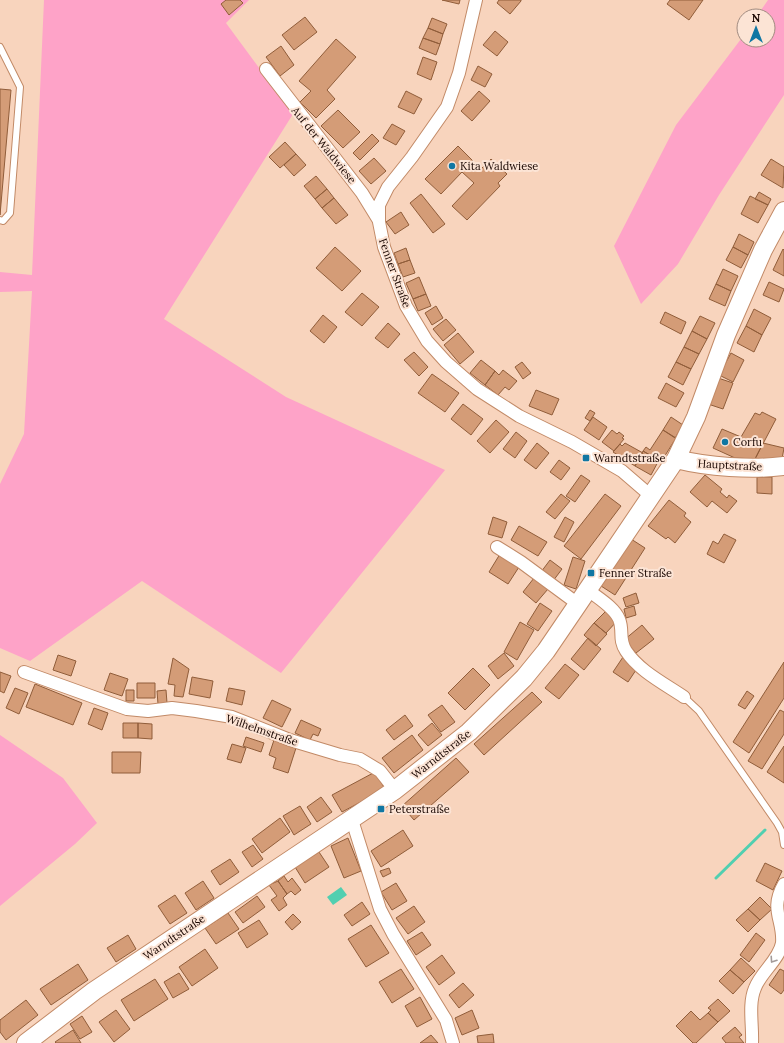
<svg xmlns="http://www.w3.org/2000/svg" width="784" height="1043" font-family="Lora,serif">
<rect width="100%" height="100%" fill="#f8d4bd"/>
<!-- green -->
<path fill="#fea3c8" d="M44,0H249L226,23L293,114L164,319L286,397L445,470L281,673L142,581L30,661L0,648V484L24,434L32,291L0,292V272L32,275Z
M768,0H784V95L719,195L678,264L641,304L614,246L676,125L744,35V40H768V16H757Z
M0,735L63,778L97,823L75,844L0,906Z"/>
<!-- water -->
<path fill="#51cfb0" d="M341,887L347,895L333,905L327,897Z"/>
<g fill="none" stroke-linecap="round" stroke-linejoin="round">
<!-- stream -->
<path stroke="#51cfb0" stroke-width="3" d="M716,878L765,830"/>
</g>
<!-- building -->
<path fill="#d49c77" stroke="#905d3a" d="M226,0H240L243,3L229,15L221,4Z
M442,0H460L459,4Z
M499,0H521V1L510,14L497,3Z
M670,0H703L689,20L667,4Z
M305,17L317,32L294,50L282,35Z
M432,18L447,24L443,34L428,28Z
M428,28L443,34L440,44L423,38Z
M495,31L508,42L497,56L483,45Z
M423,38L440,44L436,55L419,48Z
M336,39L356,57L327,90L335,99L316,118L300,102L311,91L299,81Z
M281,46L294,65L280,76L266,57Z
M423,57L437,62L431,80L417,74Z
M478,66L492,74L485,87L471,80Z
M0,89L11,90L0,215Z
M406,91L422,99L414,114L398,107Z
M479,91L490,101L472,121L461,111Z
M338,110L360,132L343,148L321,126Z
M392,124L405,131L396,145L383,138Z
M372,134L379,141L360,160L353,153Z
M285,142L296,154L280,168L269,157Z
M458,146L481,169L491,159L507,174L498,183L500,186L467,220L452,206L474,183L462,172L441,194L425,179Z
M296,154L306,165L294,176L284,165Z
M374,158L386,171L371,184L359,171Z
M771,159L784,167L783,188L761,175Z
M316,176L327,189L315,199L304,186Z
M327,189L334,198L322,208L315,199Z
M759,192L771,199L768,205L755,199Z
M421,194L445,224L433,233L410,203Z
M750,196L768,205L758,223L741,214Z
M334,198L348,215L336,224L322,208Z
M401,212L409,225L395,234L386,222Z
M739,234L754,242L748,255L733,247Z
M335,247L361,271L342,291L316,268Z
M733,247L748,255L741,268L726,260Z
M406,248L410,260L398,264L394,253Z
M783,249L784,250V276L773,270Z
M410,260L415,273L403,277L398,264Z
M723,269L738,276L731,291L716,284Z
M419,277L426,294L413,299L406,283Z
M769,282L784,289L779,302L763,295Z
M716,284L731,291L725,306L709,299Z
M362,293L379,307L362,326L345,312Z
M426,294L431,306L418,311L413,299Z
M436,306L443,318L432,325L425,313Z
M754,309L771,318L762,335L746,326Z
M665,312L686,322L681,334L660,323Z
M323,315L337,327L324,343L310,331Z
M700,316L715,323L707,339L692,331Z
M446,319L456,330L443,341L433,329Z
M388,323L400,334L388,348L375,338Z
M746,326L762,335L754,352L737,343Z
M692,331L707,339L699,354L684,347Z
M458,333L474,352L460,364L444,345Z
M684,347L699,354L691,369L676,362Z
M414,352L428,367L419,376L404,360Z
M731,353L744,360L733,382L719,375Z
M481,360L495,371L485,385L470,373Z
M522,362L531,373L523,379L515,367Z
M676,362L691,369L683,385L668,377Z
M503,370L517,381L509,390L505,387L498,395L485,385L495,371L499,375Z
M432,374L459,393L445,412L418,393Z
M718,378L733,383L723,409L708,404Z
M666,383L684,393L676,407L658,398Z
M536,390L559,399L552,415L529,406Z
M463,404L483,419L471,435L451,419Z
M590,410L595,413L590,421L585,418Z
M762,412L776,419L755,459L735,458L713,448L722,429L741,437L755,413L760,415Z
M593,417L607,427L599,440L584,430Z
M671,417L683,425L675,438L663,430Z
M496,420L509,432L490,453L477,441Z
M612,430L617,434L619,432L624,436L622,438L624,439L614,451L602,442Z
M663,430L676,438L661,462L643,451L646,447L650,450Z
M516,432L527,441L515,458L503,449Z
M537,443L549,453L536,469L524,460Z
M625,443L643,453L635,466L613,452L620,444L622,446Z
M763,443L784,448L782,459H755Z
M643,451L659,460L651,475L635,466Z
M559,460L570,468L561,480L550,472Z
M581,475L590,481L575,502L566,496Z
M705,475L722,489L720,492L727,498L729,495L737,501L727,513L712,501L707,507L690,492Z
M757,477H772V494L757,493Z
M561,494L570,501L555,519L546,512Z
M605,494L621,506L581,559L564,546Z
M669,500L686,513L684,516L691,522L675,543L668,537L666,539L648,526Z
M493,517L507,522L502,538L488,534Z
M565,517L574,522L564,542L554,537Z
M519,526L547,542L538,556L511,540Z
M724,534L736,540L724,563L707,554L713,541L718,544Z
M631,539L645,548L615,595L601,586Z
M500,554L519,567L508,584L489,572Z
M573,557L585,561L576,589L564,585Z
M550,560L562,569L553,581L541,572Z
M534,578L548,589L536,603L523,592Z
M636,593L639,603L626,607L623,598Z
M540,603L552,611L538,631L527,624Z
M634,606L636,615L626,618L624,609Z
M606,611L617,621L606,633L594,623Z
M520,622L534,630L517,660L504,652Z
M594,623L607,634L596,646L584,635Z
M642,625L654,639L636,653L624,640Z
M588,638L601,649L584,670L571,659Z
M504,653L514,666L498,679L488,666Z
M58,655L76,661L71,676L53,670Z
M623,657L638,667L628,682L613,672Z
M173,658L189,669L183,697L174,696L175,685L168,684Z
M784,662V698L749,753L733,742Z
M565,664L579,675L559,699L545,688Z
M473,668L490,685L465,710L448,693Z
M0,672L11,676L4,693L0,691Z
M110,673L128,679L122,696L104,690Z
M192,677L213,681L210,698L189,694Z
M137,683H155V698H137Z
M35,684L82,703L73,725L26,707Z
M15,688L28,693L19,714L6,708Z
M229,688L245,691L242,705L226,701Z
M126,690H134V701H126Z
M166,690L167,703L158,704L157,691Z
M747,691L754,696L745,709L738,705Z
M532,692L542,702L484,755L474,744Z
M272,700L291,709L282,727L263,718Z
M442,705L455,722L441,732L428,715Z
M94,708L108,713L102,730L88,724Z
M780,710L784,712V734L762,769L748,761Z
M405,715L413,726L394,740L386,730Z
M301,720L321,729L318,736L313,734L310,740L295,733Z
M123,723H138V738H123Z
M138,723L152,724V739L138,738Z
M432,723L442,735L428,746L418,735Z
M412,735L423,750L394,773L382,758Z
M246,737L264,743L261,752L243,746Z
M274,740L296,748L288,773L273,768L276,758L269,755Z
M232,744L246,748L241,763L227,759Z
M784,746V783L767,772Z
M112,752H141L140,773H112Z
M456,758L469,772L414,820L402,806Z
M375,772L385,789L342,812L332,795Z
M321,797L332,812L317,822L307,807Z
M300,806L311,824L294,835L283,816Z
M280,818L290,832L262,853L252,839Z
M403,830L413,846L381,867L371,851Z
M348,838L361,871L344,878L331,846Z
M253,845L263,859L252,867L242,852Z
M319,852L329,867L305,883L295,867Z
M230,859L239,872L220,885L211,871Z
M765,863L782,871L773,890L756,881Z
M389,868L391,873L383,877L380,871Z
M284,876L288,882L292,878L301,890L295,895L291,891L287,894L278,881Z
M203,881L214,898L196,910L185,893Z
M278,881L287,894L283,898L287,905L279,911L271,900L277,896L269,885Z
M396,883L407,901L392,910L381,892Z
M175,895L187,913L170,924L158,906Z
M257,896L265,907L243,923L235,912Z
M760,897L772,909L760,920L748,909Z
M362,902L370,914L352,926L344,915Z
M414,906L425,922L408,934L396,918Z
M748,909L760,920L748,932L736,920Z
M228,913L239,929L216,944L205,928Z
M293,914L301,922L292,930L285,922Z
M259,920L268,934L247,948L238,933Z
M371,925L389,953L366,967L348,939Z
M422,932L431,945L416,955L407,941Z
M756,933L765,940L749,962L740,955Z
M128,935L136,949L116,962L107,948Z
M205,949L218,968L192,986L179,967Z
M442,955L455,973L439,985L426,967Z
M741,958L755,971L744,982L730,970Z
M78,964L88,980L51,1005L40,989Z
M401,969L414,989L392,1003L379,982Z
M780,969L784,971V990L781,994L769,985Z
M730,970L744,982L733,994L719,981Z
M179,973L189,989L173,998L164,982Z
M155,979L168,999L134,1021L121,1000Z
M463,983L474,995L459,1008L449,995Z
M420,997L432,1019L417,1027L405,1006Z
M718,999L730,1011L718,1022L708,1013L711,1010L708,1008Z
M26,1000L38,1015L6,1040L0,1032V1020Z
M116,1010L130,1029L114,1042L99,1022Z
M472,1010L479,1028L462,1035L455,1018Z
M691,1011L700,1020L708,1013L718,1022L696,1043H693L676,1026Z
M82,1016L92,1032L80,1039L70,1024Z
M735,1027L742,1035L739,1037L744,1043H726L722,1038Z
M73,1030L81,1043H56L55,1042Z
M493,1034L494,1043H478L477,1036Z
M431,1035L438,1043H420Z"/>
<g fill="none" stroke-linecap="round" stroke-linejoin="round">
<defs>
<path id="lane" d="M0,47L20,87L10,213L3,221L0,220
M684,697L699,711L777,823L782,832L784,845"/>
<path id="street" d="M476,0L459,73L447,107L412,157L388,187L379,205V222L384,247L406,306L427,341L446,362L477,389L519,416L572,442L622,471L651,496
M266,69L362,193L378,219
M497,547L521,562L578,604
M588,590C598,598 614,607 619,619C624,631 618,639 626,651C639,671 665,684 684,697
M24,672L127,709L148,711L172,708L196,711L232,717L290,740L340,755L360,759L380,771L395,790
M352,820L380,909L393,934L446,1020L453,1043
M752,1043C753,1026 748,1004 755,988C761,972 779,960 782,943C784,920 769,910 784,884"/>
<path id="secondary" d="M676,459C708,467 751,470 784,466
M26,1043L94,991L395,790L469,732L524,678L546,651L578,604L676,459L696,417L726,335L763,250L784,211"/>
</defs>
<!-- lane casing -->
<use href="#lane" stroke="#c28a67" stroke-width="8"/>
<!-- street casing -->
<use href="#street" stroke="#c28a67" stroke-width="14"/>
<!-- secondary casing -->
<use href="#secondary" stroke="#c28a67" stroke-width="20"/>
<!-- lane -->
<use href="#lane" stroke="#fff" stroke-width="6"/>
<!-- street -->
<use href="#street" stroke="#fff" stroke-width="12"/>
<!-- secondary -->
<use href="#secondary" stroke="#fff" stroke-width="18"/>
</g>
<!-- one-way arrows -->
<defs><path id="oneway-chevron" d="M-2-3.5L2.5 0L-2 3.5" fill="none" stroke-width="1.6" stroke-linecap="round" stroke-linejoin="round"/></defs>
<use stroke="#a39b99" href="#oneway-chevron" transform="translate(773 960) rotate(124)"/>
<!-- markers -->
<g fill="#1077a3" stroke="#fce4d5" stroke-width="1.5">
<circle cx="452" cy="166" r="4"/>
<circle cx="725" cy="442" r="4"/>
<rect x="582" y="454" width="8" height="8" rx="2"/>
<rect x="587" y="569" width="8" height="8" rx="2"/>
<rect x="377" y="805" width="8" height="8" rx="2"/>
</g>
<g text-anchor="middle" stroke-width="4" stroke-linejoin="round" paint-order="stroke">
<!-- street labels -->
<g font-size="11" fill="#190600" stroke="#fce4d5">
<text transform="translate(324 145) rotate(51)" y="4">Auf der Waldwiese</text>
<text transform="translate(395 273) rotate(70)" y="4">Fenner Straße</text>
<text transform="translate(730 465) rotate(3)" y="4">Hauptstraße</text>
<text transform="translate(262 730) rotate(19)" y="4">Wilhelmstraße</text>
<text transform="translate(441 754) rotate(-38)" y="4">Warndtstraße</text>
<text transform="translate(174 937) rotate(-34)" y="4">Warndtstraße</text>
</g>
<!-- poi labels -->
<g font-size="11" fill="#190600" stroke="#fce4d5" text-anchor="start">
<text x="460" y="170">Kita Waldwiese</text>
<text x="733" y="446">Corfu</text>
<text x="594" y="462">Warndtstraße</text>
<text x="599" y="577">Fenner Straße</text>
<text x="389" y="813">Peterstraße</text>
</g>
</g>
<!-- north arrow -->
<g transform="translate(756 28)"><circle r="19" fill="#fce4d5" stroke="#a18b80"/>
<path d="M0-3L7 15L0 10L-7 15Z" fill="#1077a3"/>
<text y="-6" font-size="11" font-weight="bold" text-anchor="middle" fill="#190600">N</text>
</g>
</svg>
